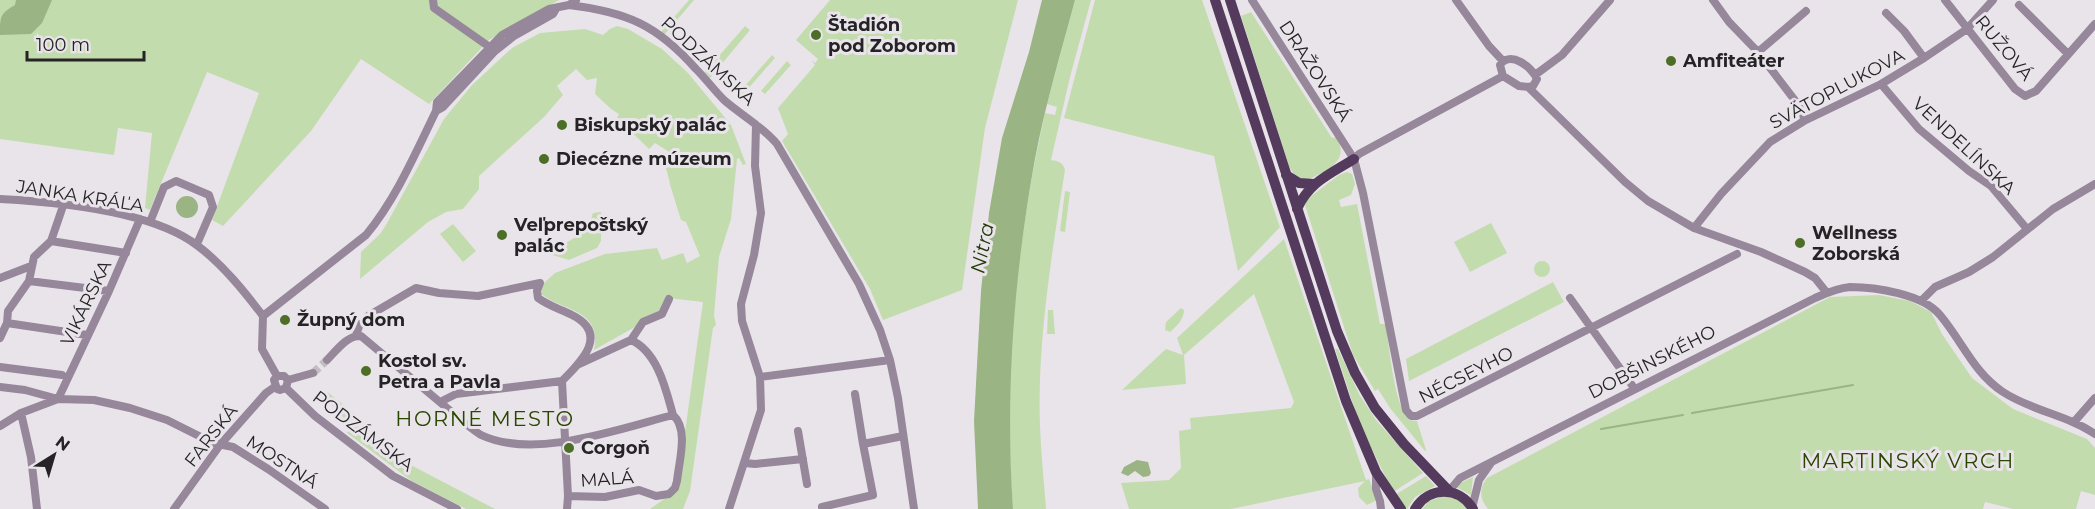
<svg xmlns="http://www.w3.org/2000/svg" width="2095" height="509" font-family="Montserrat,sans-serif">
<rect width="100%" height="100%" fill="#e9e4ea"/>
<!-- green -->
<path fill="#c3dcae" d="M0,0H559L489,40L429,104L361,59L311,131L223,226L212,220L259,93L207,72L150,210L145,208L152,133L118,128L114,155L0,139Z
M689,0H694L665,34L661,32Z
M830,0H1018L985,128L962,290L883,320L870,289L782,141L788,134L778,108L815,65L811,60L815,63L818,59L796,40Z
M1075,0H1091L1070,77L1051,160C1058,161 1063,162 1065,170C1052,253 1037,342 1040,426C1041,454 1044,481 1046,509H1013C1003,377 1016,242 1045,113L1055,115L1057,107L1047,104Z
M1095,0H1202L1280,227L1238,271L1214,156L1064,118Z
M1251,12L1332,138L1336,137C1352,162 1324,171 1306,181L1296,178L1289,166L1241,16Z
M617,26L628,29L662,49L688,73L731,125L746,164L743,165L739,158L737,159L731,219L719,257L714,315L716,325L713,328L690,491L683,509H650L677,490L703,302L668,298L660,313L594,350C602,309 565,312 541,294L544,283L555,273L605,254L657,248L662,260L683,253L687,263L700,256L686,222L681,220C678,210 675,201 672,191C669,182 668,172 664,163L674,155L655,143L649,149L617,118L619,114L611,109L595,94L597,78L587,80L576,69L557,86L563,95L544,117L479,176V189L463,209L446,212L428,222L360,279L361,252L380,234L386,225L444,119L472,85L512,48L540,33L585,29L603,35L610,29Z
M745,26L750,30L710,78L705,72Z
M772,55L775,58L739,99L736,96Z
M787,61L791,65L765,94L761,91Z
M1347,172L1352,174L1355,184L1351,195L1339,200L1341,207L1357,204L1380,324H1386C1389,346 1394,405 1409,420L1417,421L1426,450L1425,451L1390,408L1378,389L1375,391L1353,355L1305,205L1306,200L1339,175Z
M1065,191L1070,192L1065,232L1060,231Z
M601,212V241L597,248L569,260L549,254L588,229L593,213Z
M1491,223L1507,253L1470,272L1454,242Z
M453,224L476,251L463,262L440,234Z
M1284,239L1366,480L1369,479L1377,500L1367,505L1359,497L1358,488L1365,481L1231,509H1129L1121,483L1169,480L1181,468L1179,431L1191,429L1190,418L1291,408L1294,402L1254,294L1184,355L1186,384L1122,390L1166,349L1183,355L1177,338Z
M1534 269a8 8 0 1 1 16 0a8 8 0 1 1-16 0Z
M1553,282L1564,302L1409,381L1406,359Z
M1879,295L1910,301L1931,312L1942,334L1972,378L2013,409L2087,439L2095,448V495L2081,491L2076,509H2013L1985,502L1983,509H1488C1479,499 1479,488 1487,478L1830,297Z
M1181,308L1184,310C1184,319 1177,326 1170,332L1165,330L1166,322Z
M1048,310H1053L1055,334H1047Z
M1335,349H1338L1359,394L1376,420L1423,473L1393,492L1360,425Z
M326,391L349,409L381,444L405,462L495,509H466L412,481L347,433L352,426L333,407Z
M1426,476L1435,486L1415,497L1407,509H1404L1395,495Z
M1473,477L1471,495L1456,487V485Z
M1445,496L1461,501L1468,509H1422L1429,501Z"/>
<!-- water -->
<path fill="#9ab483" d="M16,0H52L42,23L31,34L0,35C0,16 0,14 15,5Z
M1042,0H1075C1061,53 1045,105 1035,159C1014,274 1005,393 1013,509H978L974,421L981,291L989,213L1002,138L1029,52Z
M176 207a11 11 0 1 1 22 0a11 11 0 1 1-22 0Z
M1137,460L1148,462L1151,473L1149,476L1143,477L1135,471L1128,476L1121,473L1124,467Z"/>
<g fill="none" stroke-linecap="round" stroke-linejoin="round">
<!-- stream -->
<path stroke="#9ab483" stroke-width="2" d="M1692,413L1853,385
M1601,429L1683,415"/>
<!-- minor-tunnel -->
<path stroke="#c2bdc3" stroke-width="8" stroke-dasharray="8 4" stroke-linecap="butt" d="M313,373L327,360"/>
<!-- minor -->
<path stroke="#96879a" stroke-width="8" d="M433,0L434,8L491,48
M1252,0L1354,159L1363,193L1406,410L1411,416H1417L1737,254
M1456,0L1489,46L1503,61
M1713,0L1729,22L1758,52L1803,111L1804,121
M1945,0L2015,89L2025,96L2036,91L2095,24
M569,5C627,12 657,25 696,69C706,79 714,90 724,100C741,115 762,126 777,144L859,284L880,330L890,360L898,398L914,509
M2019,5L2068,54
M1886,13L1904,31L1924,58
M1758,52L1806,11
M1535,75L1562,55L1610,0
M1881,84L1919,129L1969,171L1991,186L2027,229
M1528,87L1533,86L1537,79C1532,67 1510,50 1500,65L1503,76L1519,86L1528,87L1625,182L1648,201L1694,228L1761,252L1805,272L1815,278L1827,293
M436,111L443,107L494,52L514,36L553,14L556,9
M1354,159L1359,154L1503,76
M0,199C56,202 153,211 198,246C223,265 244,291 263,316
M150,222L164,187L176,181L209,195L213,207L197,244
M1694,228L1721,194L1770,142L1804,121L1881,84L1924,58L1967,29L1993,0
M51,241L126,253
M0,278L31,266
M29,281L109,291
M1570,298L1634,388
M1921,301L1935,287L1969,272L1993,257L2053,209L2095,184
M263,316L366,235C396,199 416,152 436,111L437,102L502,35L549,9L569,5L576,0
M263,316L262,349L277,376L274,380L277,389L280,390L286,388L288,380L284,376H277
M368,316L416,288L439,293L478,296L540,283L537,291L538,298C549,306 560,309 572,315C610,334 581,362 562,381
M7,323L87,335
M356,335L360,324
M0,338L7,323L8,311L29,281L34,257L51,241L63,206
M631,340L643,322L662,314L669,299
M327,360C337,350 347,335 361,336L466,424C471,428 476,432 481,435C534,460 619,429 673,415
M579,364L631,340C658,352 666,390 673,415
M0,367L62,375
M760,377L890,360
M288,380L313,373
M562,381L568,496L567,509
M0,387L25,390L58,399
M286,388L315,416L393,476L457,509
M855,394L863,444L903,436
M58,399L109,291L140,219
M440,402L456,394L562,381
M21,413L31,457L37,509
M2074,422L2095,398
M0,426L21,413L58,399L94,400L130,408L167,420L213,443L233,447L268,469L325,509
M798,431L807,484
M745,463L755,464L803,459
M1376,473V489L1380,501L1381,509
M1449,491L1460,478L1815,298C1826,293 1838,288 1850,287C1875,287 1923,294 1940,315C1962,341 1974,373 2003,392C2032,411 2067,415 2095,434
M568,496L605,497L639,490L656,496L669,494L675,488L677,481C679,461 689,429 673,415
M822,507L873,495L863,444
M1472,508L1479,480L1491,463
M174,509L220,445L266,393L276,386
M729,509L761,410L760,377L742,321L741,304L754,255L761,213L755,166L756,125"/>
<!-- major -->
<path stroke="#543a5c" stroke-width="10" d="M1215,0L1346,401L1376,472L1401,509
M1230,0L1337,331L1355,373L1375,408L1404,444L1449,491
M1286,175L1299,183L1314,184
M1297,209C1309,182 1330,174 1354,159
M1415,509C1429,486 1459,486 1473,509"/>
</g>
<!-- markers -->
<g fill="#4c6e26" stroke="#e9e4ea" stroke-width="2">
<circle cx="816" cy="35" r="6"/>
<circle cx="1671" cy="61" r="6"/>
<circle cx="562" cy="125" r="6"/>
<circle cx="544" cy="159" r="6"/>
<circle cx="502" cy="235" r="6"/>
<circle cx="1800" cy="243" r="6"/>
<circle cx="285" cy="320" r="6"/>
<circle cx="366" cy="371" r="6"/>
<circle cx="569" cy="448" r="6"/>
</g>
<g text-anchor="middle" stroke-width="6" stroke-linejoin="round" paint-order="stroke">
<!-- poi labels -->
<g font-size="18" font-weight="bold" fill="#252325" stroke="#e9e4ea" text-anchor="start">
<text x="828" y="31">Štadión<tspan x="828" dy="21">pod Zoborom</tspan></text>
<text x="1683" y="67">Amfiteáter</text>
<text x="574" y="131">Biskupský palác</text>
<text x="556" y="165">Diecézne múzeum</text>
<text x="514" y="231">Veľprepoštský<tspan x="514" dy="21">palác</tspan></text>
<text x="1812" y="239">Wellness<tspan x="1812" dy="21">Zoborská</tspan></text>
<text x="297" y="326">Župný dom</text>
<text x="378" y="367">Kostol sv.<tspan x="378" dy="21">Petra a Pavla</tspan></text>
<text x="581" y="454">Corgoň</text>
</g>
<!-- street labels -->
<g font-size="18" fill="#252325" stroke="#e9e4ea">
<text transform="translate(2004 48) rotate(50)" y="6">RUŽOVÁ</text>
<text transform="translate(708 61) rotate(43)" y="6">PODZÁMSKA</text>
<text transform="translate(1315 71) rotate(57)" y="6">DRAŽOVSKÁ</text>
<text transform="translate(1837 89) rotate(-28)" y="6">SVÄTOPLUKOVA</text>
<text transform="translate(1964 146) rotate(43)" y="6">VENDELÍNSKA</text>
<text transform="translate(80 196) rotate(9)" y="6">JANKA KRÁĽA</text>
<text transform="translate(86 303) rotate(-64)" y="6">VIKÁRSKA</text>
<text transform="translate(1652 362) rotate(-27)" y="6">DOBŠINSKÉHO</text>
<text transform="translate(1466 375) rotate(-27)" y="6">NÉCSEYHO</text>
<text transform="translate(363 431) rotate(37)" y="6">PODZÁMSKA</text>
<text transform="translate(211 436) rotate(-52)" y="6">FARSKÁ</text>
<text transform="translate(282 462) rotate(33)" y="6">MOSTNÁ</text>
<text transform="translate(607 479) rotate(-4)" y="6">MALÁ</text>
</g>
<!-- water labels -->
<g font-size="20" font-style="italic" fill="#1f3700" stroke="#e9e4ea">
<text transform="translate(982 248) rotate(-79)" y="7">Nitra</text>
</g>
<!-- quarter labels -->
<g font-size="21" letter-spacing="1.5" fill="#2a4700" stroke="#e9e4ea">
<text x="485" y="426">HORNÉ MESTO</text>
<text x="1908" y="468">MARTINSKÝ VRCH</text>
</g>
</g>
<!-- north arrow -->
<g transform="translate(54 455) rotate(37)" stroke="#e9e4ea" stroke-width="4.5" paint-order="stroke">
<path d="M0-4.5L10 22L0 15L-10 22Z" fill="#252325"/>
<text y="-9" font-size="16" font-weight="bold" text-anchor="middle" fill="#252325">N</text>
</g>
<!-- scale -->
<path d="M27 51v9h117v-9" fill="none" stroke="#252325" stroke-width="3"/>
<text x="36" y="51" font-size="18" fill="#252325" stroke="#e9e4ea" stroke-width="4.5" paint-order="stroke">100 m</text>
</svg>
